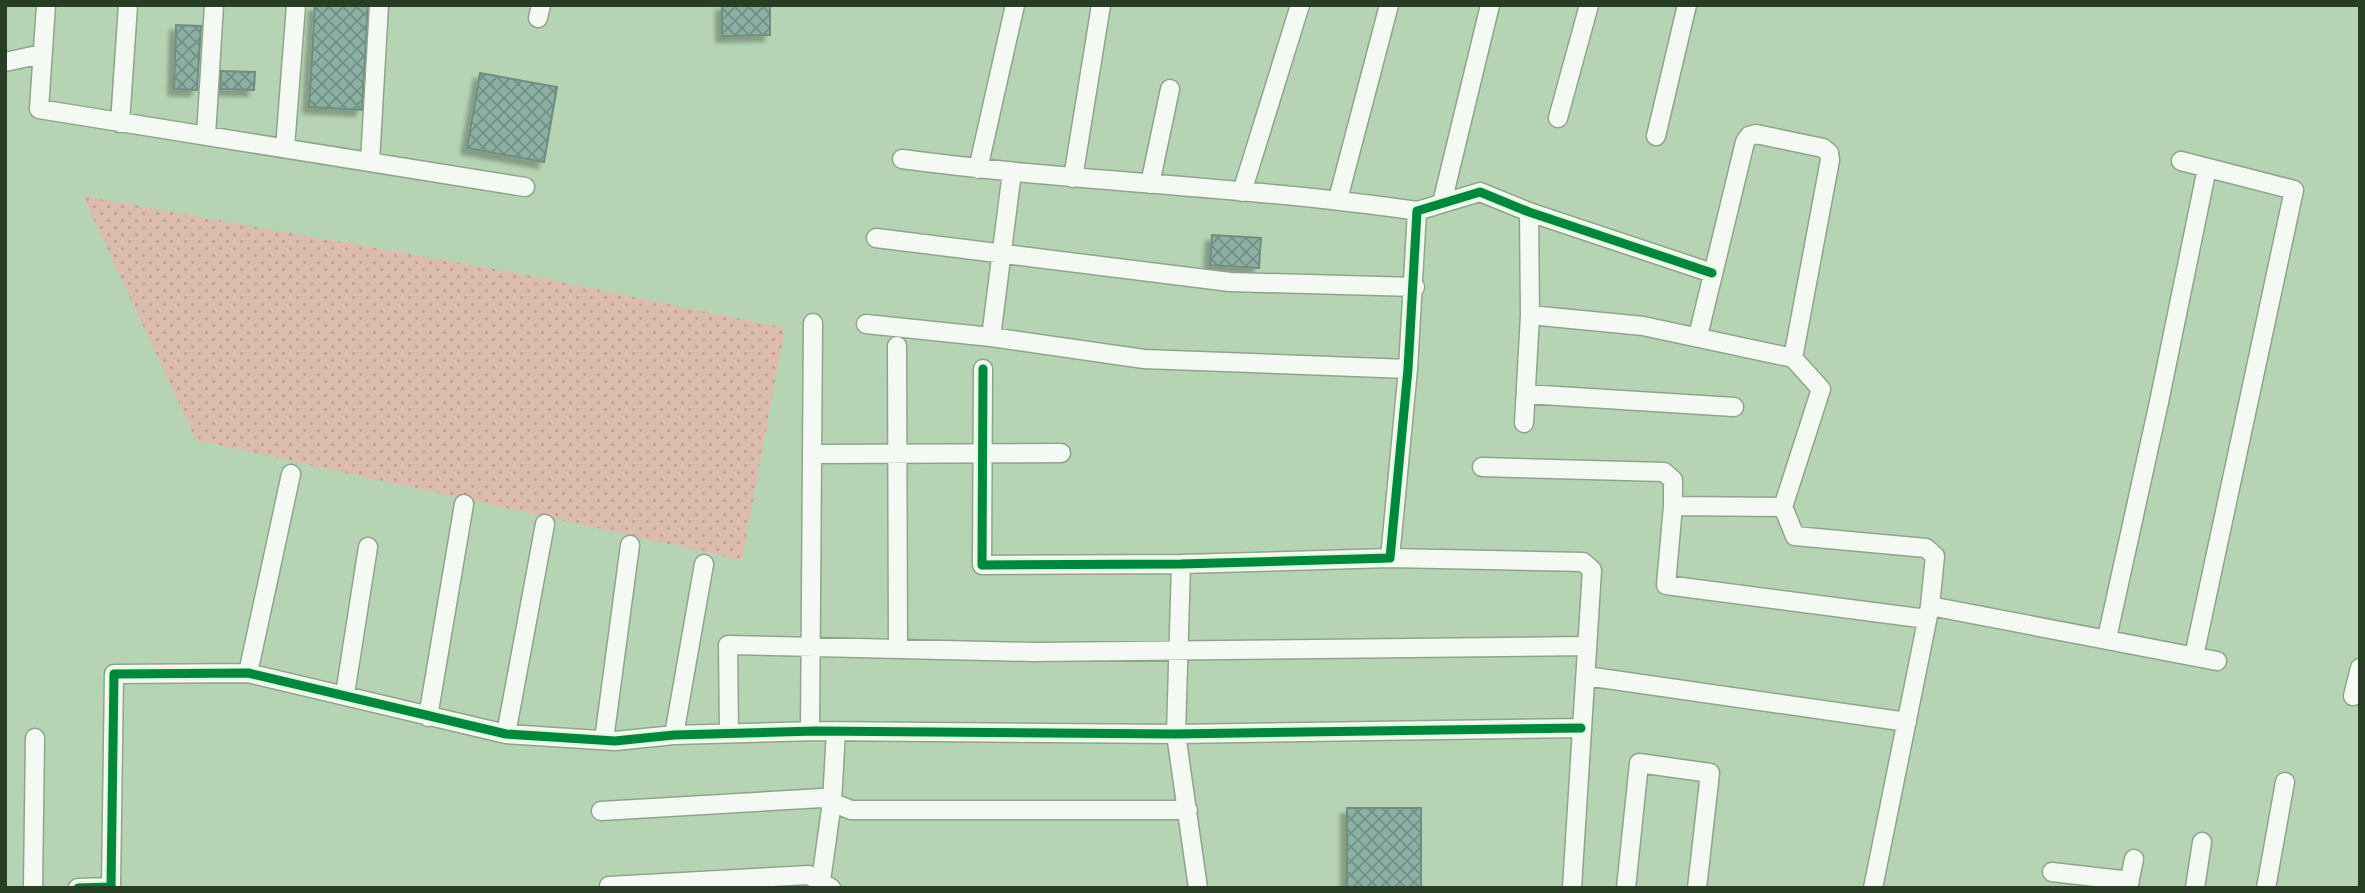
<svg xmlns="http://www.w3.org/2000/svg" width="2365" height="893" font-family="Commissioner,sans-serif">
<defs>
<pattern id="grass-dots" width="8" height="8" patternUnits="userSpaceOnUse" patternTransform="scale(1.75)"><rect width="8" height="8" fill="#dcbcac"/><path d="M2 2h.1M6 6h.1" fill="none" stroke="#bda294" stroke-width="1.8" stroke-linecap="round"/></pattern>
<pattern id="building-cross-hatch" width="8" height="8" patternUnits="userSpaceOnUse" patternTransform="scale(1.75)"><rect width="8" height="8" fill="#8cb0a3"/><path d="M0 0l8 8M0 8l8-8" fill="none" stroke="#729085"/></pattern>
<filter id="shadow"><feDropShadow dx="-6" dy="6" stdDeviation="2" flood-color="#0004"/></filter>
</defs>
<rect width="100%" height="100%" fill="#b6d4b3"/>
<!-- grass -->
<path fill="url(#grass-dots)" d="M83,196L522,274L785,328L742,560L196,440Z"/>
<!-- building -->
<path fill="url(#building-cross-hatch)" stroke="#6f8e80" stroke-width="2" filter="url(#shadow)" d="M315,5H368L362,110L309,107Z
M722,5H770V35L722,36Z
M176,25L201,26L197,90L174,89Z
M221,71L255,72L254,90L220,89Z
M480,73L557,87L544,162L467,148Z
M1212,235L1261,238L1259,268L1210,265Z
M1347,808H1421V888H1347Z"/>
<g fill="none" stroke-linecap="round" stroke-linejoin="round">
<defs>
<path id="minor" d="M46,5L39,109L525,187
M538,18L541,5
M5,62L42,54
M1558,118L1589,5
M120,123L128,5
M206,136L214,5
M1656,136L1687,5
M285,148L296,5
M902,159C1073,182 1247,186 1417,211
M2181,161L2294,190L2194,656
M370,162L379,5
M978,169L1015,5
M1073,178L1101,5
M1150,184L1170,89
M1242,192L1300,5
M1338,199L1389,5
M1442,203L1490,5
M876,238L1230,282L1415,287
M1530,315L1643,326L1793,358L1821,389L1783,507L1795,536L1926,548L1935,556L1930,606L1873,888
M866,324L991,337L1144,359L1408,369
M1698,336L1745,142L1749,136L1756,134L1823,148L1829,153L1830,160L1793,358
M991,337L1012,172
M897,346L898,648
M983,369L982,565L1181,564L1390,558L1408,369L1417,211L1480,192L1529,212L1712,273
M1526,394L1734,407
M1524,423L1530,315L1529,212
M812,454L1061,453
M1482,467L1664,472L1673,480V506L1783,507
M1673,506L1666,585L1927,619
M1390,558L1583,562L1592,570L1572,888
M1181,564L1176,734L1198,888
M1930,606L2217,661
M2107,638L2159,402L2207,168
M248,673L291,474
M1586,676L1907,722
M345,694L368,547
M2353,696L2360,668
M428,717L464,504
M810,731L813,323
M729,733L728,645L1033,652L1586,646
M506,734L545,524
M674,735L704,564
M604,740L630,545
M601,811L822,798L851,810H1188
M2052,872L2130,881
M821,881L832,802L836,731
M609,886L809,875L831,888
M33,888L35,738
M78,888L111,887L114,674L248,673L506,734L615,741L674,735L816,731L1176,734L1581,728
M1626,888L1639,763L1710,773L1697,888
M2128,888L2134,859
M2195,888L2202,842
M2266,888L2285,782"/>
</defs>
<!-- minor casing -->
<use href="#minor" stroke="#8ea58b" stroke-width="21"/>
<!-- minor -->
<use href="#minor" stroke="#f4f9f4" stroke-width="18"/>
<defs>
<path id="cycleway" d="M983,369L982,565L1181,564L1390,558L1408,369L1417,211L1480,192L1529,212L1712,273
M78,888L111,887L114,674L248,673L506,734L615,741L674,735L816,731L1176,734L1581,728"/>
</defs>
<!-- cycleway casing -->
<use href="#cycleway" stroke="#e0fbdc" stroke-width="13"/>
<!-- cycleway -->
<use href="#cycleway" stroke="#00873e" stroke-width="9"/>
</g>
<!-- border -->
<rect width="2365" height="893" fill="none" stroke="#273d24" stroke-width="14"/>
</svg>
